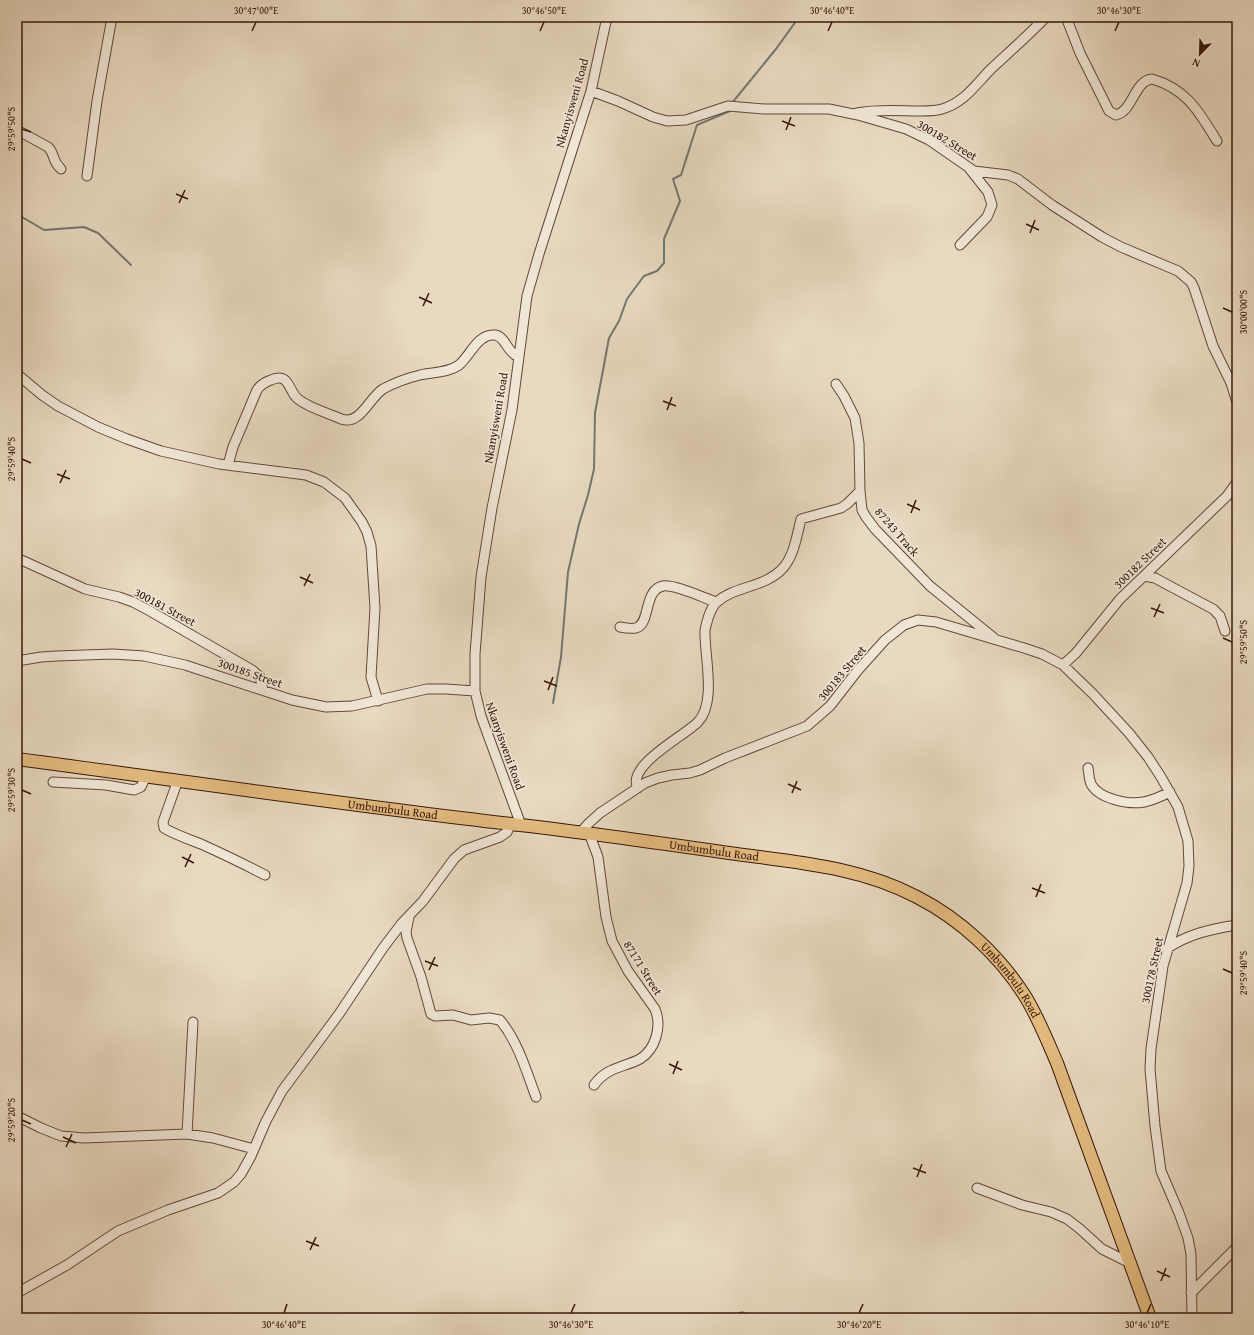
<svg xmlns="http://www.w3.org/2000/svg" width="1254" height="1335" font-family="'Gentium Book Plus',serif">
<rect width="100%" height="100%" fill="#e8d9c0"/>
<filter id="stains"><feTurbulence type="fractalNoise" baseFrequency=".005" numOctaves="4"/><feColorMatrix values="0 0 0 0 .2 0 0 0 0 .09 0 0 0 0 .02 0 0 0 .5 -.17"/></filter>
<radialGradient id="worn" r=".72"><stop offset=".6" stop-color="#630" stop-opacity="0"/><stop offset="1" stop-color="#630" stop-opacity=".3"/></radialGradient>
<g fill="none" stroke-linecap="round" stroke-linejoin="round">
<!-- stream -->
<path stroke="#717872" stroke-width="2" d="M732,103L776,49L799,17
M17,214L44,230L84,227L98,233L131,265
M553,703L561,657L568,572L579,524L588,495L594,469L595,413L609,338L619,321L627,299L635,288L644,276L657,271L664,263V239L680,201L673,179L681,175L697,125L730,111L731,109"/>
<defs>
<path id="minor" d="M1066,17L1080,53L1109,111L1116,115C1133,111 1134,81 1152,79C1187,89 1199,112 1217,141
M1038,25L1046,17
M591,91L618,101L653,117L667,121L686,120L728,106L764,109H829L858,115L906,129L929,140L974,171L1008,175L1018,179L1052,205L1102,237L1121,247L1178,271L1191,282L1194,288L1213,346L1231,383L1237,402
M857,113C877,109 900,111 921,111C928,111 936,111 942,109C964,103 976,84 991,69C1007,54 1023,40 1038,25L1035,17
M17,130L48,147C56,155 51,160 61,169
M87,176L97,101L112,17
M960,245L987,217L992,205L988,192L969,168
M17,374L42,395L58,406L98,427L127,439L161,451L219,464L306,475L324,482L345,498L362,522L367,532L371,546L375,608L371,677L378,701
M836,384L844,396L855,418L859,443L860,491L862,510L866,517L875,529L930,586L994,638
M228,465L233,447L257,390C261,384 265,382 271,380C290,372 288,391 298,399C309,408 328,413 341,419C360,426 369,398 383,389C394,383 408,378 420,375C433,372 448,373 459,365C470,356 478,333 495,335C505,336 507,352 518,357
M17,558L85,589L119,597L133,602L150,611L252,670L260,677L263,690
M1144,576L1155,578L1166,584L1213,609L1220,616L1225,631
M620,627C625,628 631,629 636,628C651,624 643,590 663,586C674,584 704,598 716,602
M17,661L41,657L57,656L113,654L144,656L185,665L292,700L326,707L352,706L427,689H446L475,691
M1063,665L1076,653L1120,599L1227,496L1237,482
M1088,768C1089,774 1089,779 1091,784C1099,799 1129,805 1144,802C1154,800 1162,796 1170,792
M178,780L163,822L164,828C176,835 188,839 201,844C223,854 244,864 265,875
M53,782L106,785L134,790L141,787L146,776
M638,788C625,766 686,735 698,722C717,702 704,655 705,630C707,621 710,608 717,602C734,586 765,588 783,568C794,556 797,535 801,519L841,508L847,504L860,491
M521,825L481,716L475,691V654L481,577L492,508L512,410L527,296L539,254L591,91L607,17
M581,832L589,823L600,813L645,783L658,778L672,775L690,773L700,770L725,758L807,726L830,706L858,670L885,640L904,625L918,620L936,622L1024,648L1042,654L1063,665L1093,694L1129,733L1148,757L1161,777L1178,807L1188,841L1189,866L1187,883L1163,966L1151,1049L1150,1069L1155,1126L1161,1171L1179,1213L1188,1238L1191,1254L1192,1318
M589,833L598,857L606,917L612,941L628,971L655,1009C662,1026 656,1049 640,1059C622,1068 607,1067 594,1085
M409,917L406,932L407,938L421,977L431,1014L435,1016L453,1015L471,1020L489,1018L500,1020C518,1042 526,1070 536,1097
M1166,949C1188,934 1211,929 1237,925
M17,1116L41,1128L61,1136L84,1138L187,1134L213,1138L254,1149
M187,1134L193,1022
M977,1188L1022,1205L1051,1212L1067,1219L1080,1229L1102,1249L1130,1263
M17,1293L67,1265L118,1231L168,1210L218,1193L234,1182L241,1174L251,1156L266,1121L282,1091L339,1014L383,948L402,923L423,901L454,859L464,850L500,837L507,832L511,824
M1191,1293L1237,1247
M740,1318L742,1317"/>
<g id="major">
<path id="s1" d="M17,759C185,781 352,806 520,825C590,833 660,843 729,853C793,862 859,866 917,897C960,919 999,955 1025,996C1038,1017 1047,1040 1057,1063L1150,1318"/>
</g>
</defs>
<!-- minor casing -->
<use href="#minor" stroke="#634838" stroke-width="11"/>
<!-- major casing -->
<use href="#major" stroke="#37170a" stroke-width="14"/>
<!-- minor -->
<use href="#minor" stroke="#f0e6d6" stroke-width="9"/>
<!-- major -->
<use href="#major" stroke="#e4bc80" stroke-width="12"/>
</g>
<!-- ticks -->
<path fill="none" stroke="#37170a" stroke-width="1.5" d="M252,31L256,22M540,31L544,22M828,31L832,22M1115,31L1119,22M782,121L795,126M22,129L31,132M786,130L791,117M176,194L188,199M179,203L185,190M1026,224L1039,230M1030,233L1035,220M419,297L432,303M423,306L429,293M1223,308L1232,312M663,401L676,406M667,410L672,397M22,459L31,463M57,474L70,479M60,483L66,470M907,504L920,510M911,513L916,500M300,577L313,583M304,586L310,574M1151,608L1164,613M1154,617L1160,604M1223,638L1232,642M544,681L557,686M548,690L553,677M788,784L801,790M22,790L31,794M792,793L797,781M182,857L194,863M185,867L191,854M1032,888L1045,893M1036,897L1041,884M425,961L438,966M1223,969L1232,973M429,970L435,957M669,1064L682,1070M673,1074L678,1061M22,1120L31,1124M63,1137L76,1143M66,1147L72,1134M913,1168L926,1173M917,1177L922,1164M306,1241L319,1246M310,1250L316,1237M1157,1271L1170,1277M1161,1281L1166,1268M284,1313L287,1304M571,1313L575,1304M859,1313L863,1304M1147,1313L1151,1304"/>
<g text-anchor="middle" stroke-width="3.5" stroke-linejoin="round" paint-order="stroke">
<!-- street labels -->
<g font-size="12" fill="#37170a" stroke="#f0e6d6">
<text transform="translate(572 103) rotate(-74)" y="4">Nkanyisweni Road</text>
<text transform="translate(947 140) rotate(31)" y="4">300182 Street</text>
<text transform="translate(496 418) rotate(-80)" y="4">Nkanyisweni Road</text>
<text transform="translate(897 532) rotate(49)" y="4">87243 Track</text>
<text transform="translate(1140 563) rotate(-44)" y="4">300182 Street</text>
<text transform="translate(165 607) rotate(28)" y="4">300181 Street</text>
<text transform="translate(250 673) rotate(19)" y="4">300185 Street</text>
<text transform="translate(842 673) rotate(-50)" y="4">300183 Street</text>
<text transform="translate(505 746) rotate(70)" y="4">Nkanyisweni Road</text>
<text dy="4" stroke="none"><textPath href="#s1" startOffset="379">Umbumbulu Road</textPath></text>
<text dy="4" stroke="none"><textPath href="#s1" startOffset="703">Umbumbulu Road</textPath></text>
<text transform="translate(643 968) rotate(58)" y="4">87171 Street</text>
<text transform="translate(1152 970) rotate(-78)" y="4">300178 Street</text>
<text dy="4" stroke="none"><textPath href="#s1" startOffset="1039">Umbumbulu Road</textPath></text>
</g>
</g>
<!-- margin -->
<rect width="1254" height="1335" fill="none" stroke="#e8d9c0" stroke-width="44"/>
<!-- north arrow -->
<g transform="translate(1200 54) rotate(203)" stroke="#f0e6d6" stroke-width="3" paint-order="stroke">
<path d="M0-3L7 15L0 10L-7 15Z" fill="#37170a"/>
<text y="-6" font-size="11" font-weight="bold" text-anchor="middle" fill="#37170a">N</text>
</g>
<rect x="22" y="22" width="1210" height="1291" fill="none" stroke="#37170a" stroke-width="1.5"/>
<g font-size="10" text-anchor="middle" fill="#37170a">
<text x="256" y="14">30°47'00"E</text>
<text x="544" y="14">30°46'50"E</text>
<text x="832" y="14">30°46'40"E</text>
<text x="1119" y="14">30°46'30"E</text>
<text transform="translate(11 129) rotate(-90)" y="4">29°59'50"S</text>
<text transform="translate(1243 312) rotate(-90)" y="4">30°00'00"S</text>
<text transform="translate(11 459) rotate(-90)" y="4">29°59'40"S</text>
<text transform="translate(1243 642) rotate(-90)" y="4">29°59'50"S</text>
<text transform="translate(11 790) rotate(-90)" y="4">29°59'30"S</text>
<text transform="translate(1243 973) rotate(-90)" y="4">29°59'40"S</text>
<text transform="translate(11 1120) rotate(-90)" y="4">29°59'20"S</text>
<text x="284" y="1328">30°46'40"E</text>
<text x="571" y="1328">30°46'30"E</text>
<text x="859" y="1328">30°46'20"E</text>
<text x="1147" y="1328">30°46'10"E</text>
</g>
<rect width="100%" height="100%" filter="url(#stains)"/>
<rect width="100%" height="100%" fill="url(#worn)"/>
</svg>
